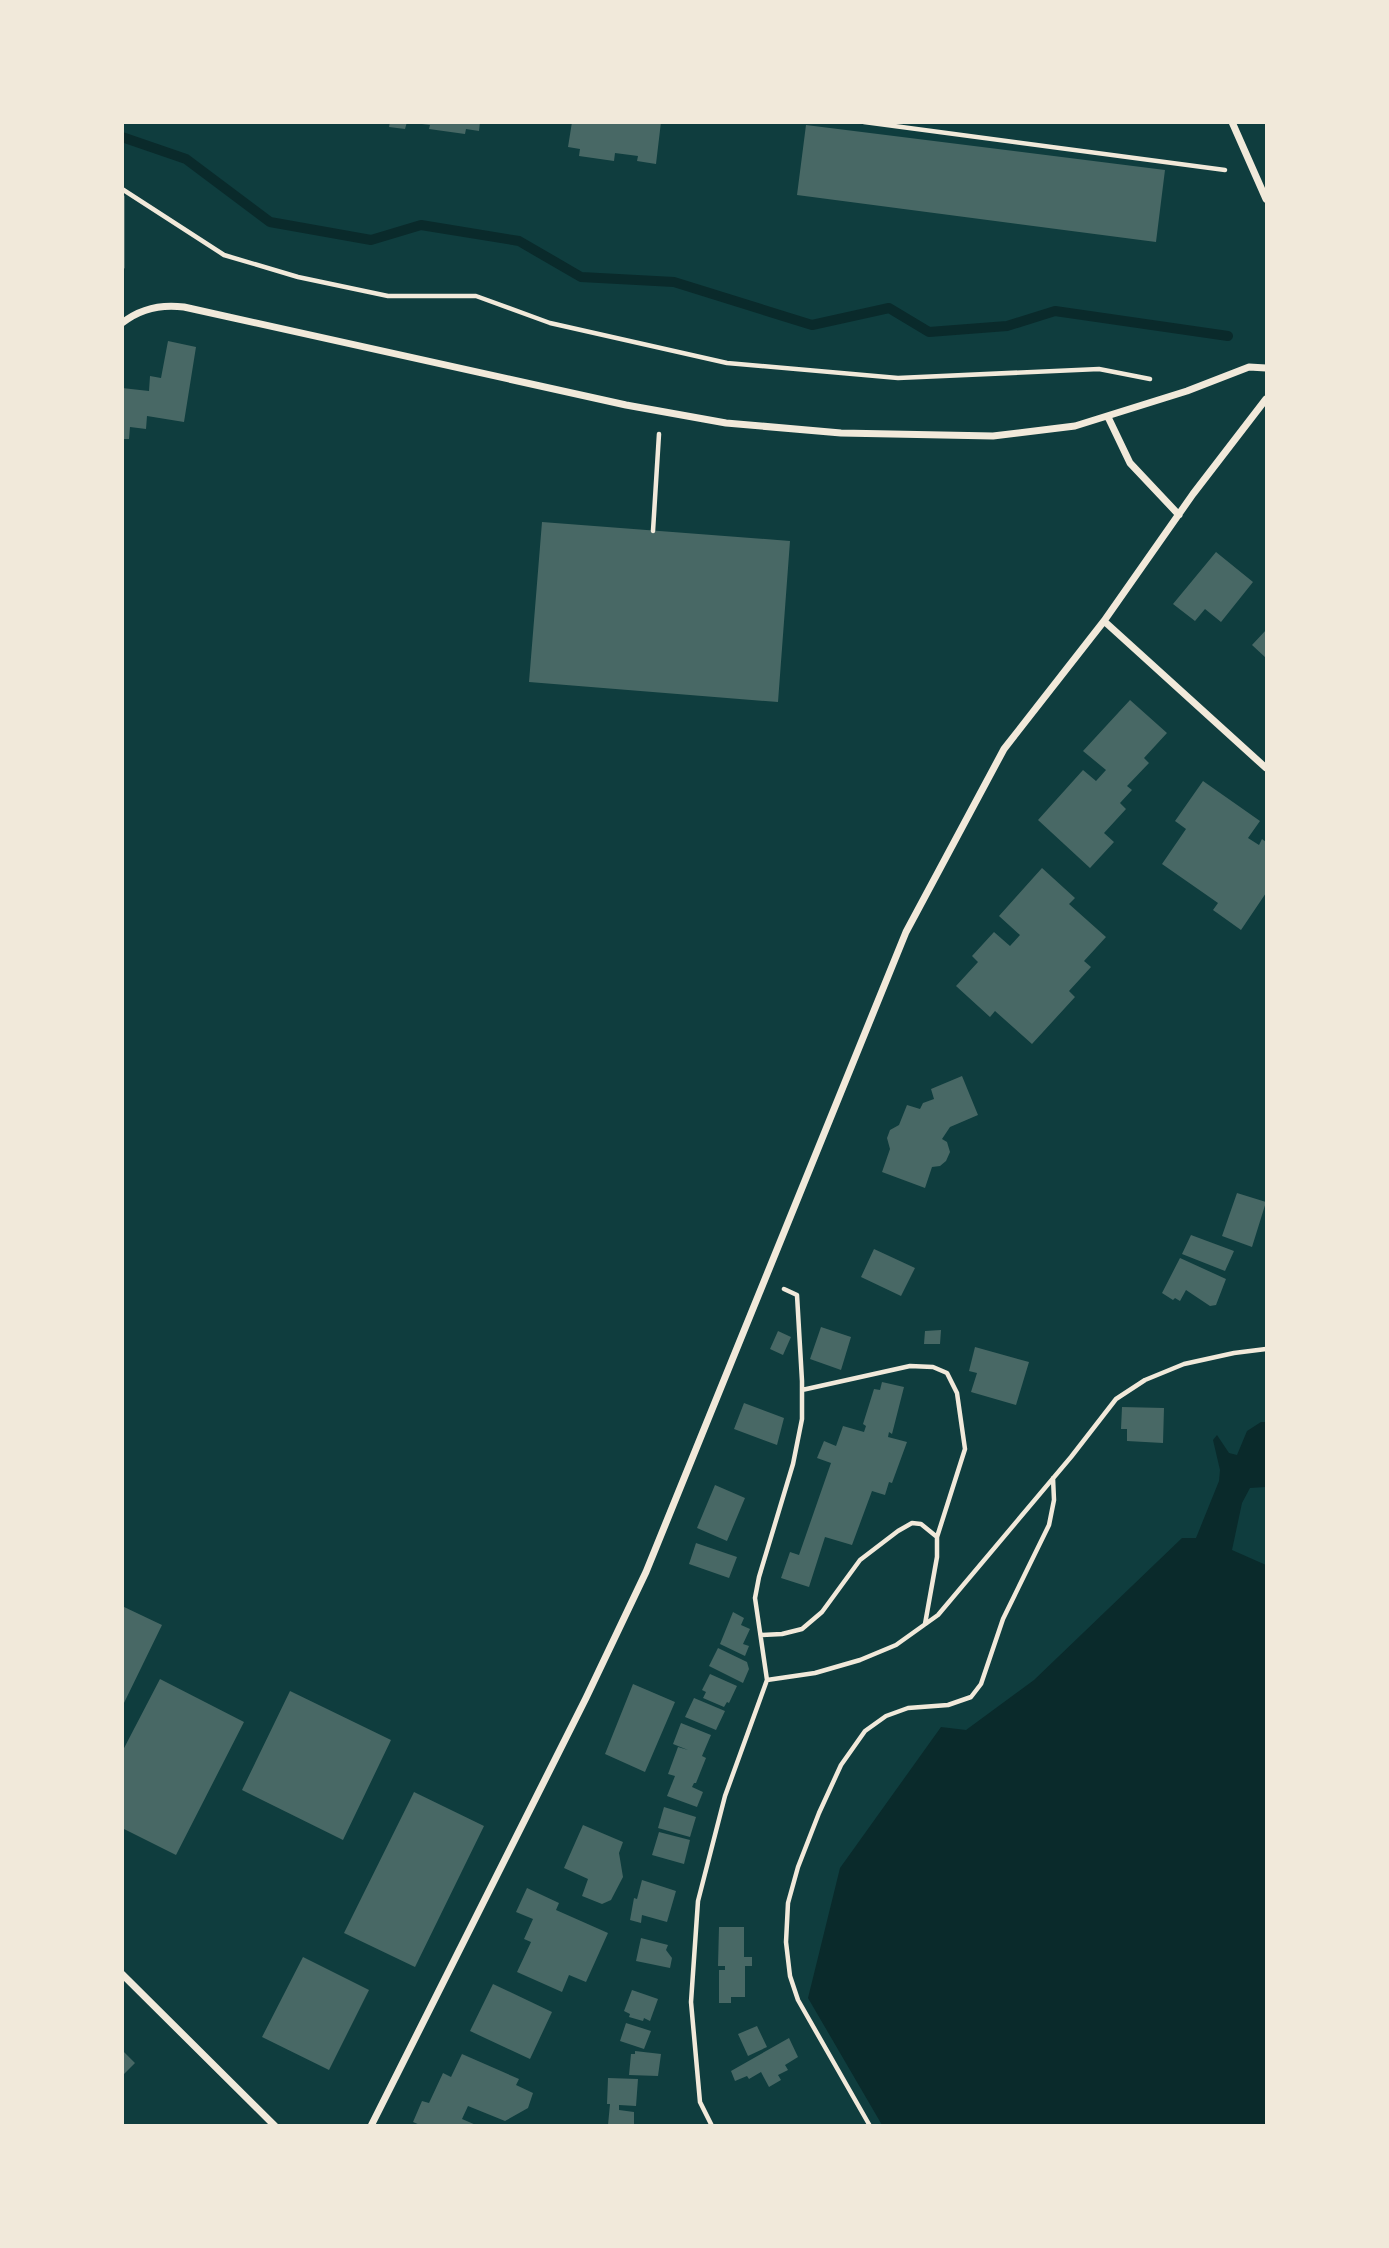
<svg xmlns="http://www.w3.org/2000/svg" width="1389" height="2248" font-family="Signika,sans-serif">
<rect width="100%" height="100%" fill="#0f3d3e"/>
<!-- water -->
<path fill="#0a2a2b" d="M1261,1422H1266V1487L1250,1488L1242,1503L1232,1550L1266,1565V2125H882L808,1998L840,1868L941,1727L966,1730L1034,1680L1182,1538H1196L1219,1481L1220,1470L1213,1440L1217,1435L1229,1453L1237,1455L1247,1431Z"/>
<g fill="none" stroke-linecap="round" stroke-linejoin="round">
<!-- stream -->
<path stroke="#0a2a2b" stroke-width="10" d="M122,137L186,159L270,222L371,240L421,225L519,241L581,277L674,282L812,325L889,308L929,332L1007,326L1055,311L1228,336"/>
</g>
<!-- building -->
<path fill="#486865" d="M390,122H407L405,129L389,127Z
M422,122H480L479,131L466,129L465,134L429,129L430,125L422,124Z
M572,122H661L656,164L637,161L638,156L615,153L614,161L579,156L580,149L568,147Z
M806,125L1165,170L1156,242L797,195Z
M168,341L196,347L184,422L147,416L146,429L130,427L129,439H122V388L149,391L150,376L161,378Z
M542,522L790,541L778,702L529,682Z
M1216,552L1253,582L1221,622L1205,609L1195,621L1173,604Z
M1266,630V658L1252,645Z
M1130,700L1167,733L1144,758L1149,763L1127,786L1132,790L1120,803L1126,809L1104,833L1114,842L1090,868L1038,820L1083,770L1096,781L1106,770L1083,751Z
M1203,781L1260,821L1248,838L1259,845L1262,839L1266,842V893L1241,930L1213,910L1218,903L1162,864L1186,829L1175,821Z
M1042,868L1075,898L1069,904L1106,937L1084,961L1091,967L1069,991L1075,997L1032,1044L995,1011L990,1017L956,986L978,962L972,956L994,932L1010,946L1020,935L999,916Z
M962,1076L978,1115L950,1127L942,1139L947,1142L950,1152L946,1161L940,1166L932,1167L925,1188L882,1172L890,1149L887,1138L890,1130L899,1125L907,1105L920,1109L923,1103L934,1099L931,1089Z
M1237,1193L1266,1202L1252,1247L1222,1236Z
M1191,1235L1234,1251L1225,1271L1182,1254Z
M874,1249L915,1268L901,1296L861,1277Z
M1180,1258L1226,1279L1216,1305L1210,1306L1186,1290L1180,1301L1175,1298L1173,1300L1162,1293Z
M821,1327L851,1337L841,1370L810,1359Z
M941,1330L940,1344H924L925,1331Z
M778,1331L791,1337L783,1355L770,1349Z
M975,1347L1029,1362L1016,1405L971,1392L977,1373L969,1371Z
M882,1382L904,1387L892,1434L889,1432L888,1437L907,1442L892,1483L889,1482L885,1495L872,1491L852,1545L825,1537L809,1587L781,1578L790,1552L799,1555L831,1463L817,1458L824,1441L836,1446L843,1426L864,1432L866,1426L863,1424L874,1389L880,1390Z
M744,1403L784,1418L777,1445L734,1429Z
M1122,1407L1164,1408L1163,1443L1127,1441V1429H1121Z
M715,1485L745,1498L727,1541L697,1528Z
M696,1543L737,1557L729,1578L689,1564Z
M122,1606L162,1625L122,1707Z
M733,1612L744,1618L741,1625L750,1629L743,1644L749,1646L745,1656L720,1644Z
M718,1648L747,1662L749,1669L743,1683L709,1666Z
M710,1674L737,1686L729,1703L727,1702L724,1707L703,1698L706,1692L702,1690Z
M160,1679L244,1722L176,1855L122,1828V1752Z
M633,1684L675,1702L645,1772L605,1754Z
M290,1691L391,1740L343,1840L242,1790Z
M694,1698L725,1711L716,1730L685,1717Z
M681,1723L711,1735L702,1756L706,1758L696,1783H694L692,1787L703,1792L697,1807L667,1796L675,1776L668,1774L678,1747L688,1750L673,1744Z
M414,1792L484,1826L415,1967L344,1933Z
M664,1807L696,1817L690,1837L658,1828Z
M583,1825L623,1842L619,1853L623,1877L611,1900L602,1904L582,1896L588,1879L564,1868Z
M659,1832L690,1840L684,1864L652,1855Z
M642,1880L676,1891L667,1922L642,1915L641,1923L630,1920L634,1898L637,1899Z
M527,1888L559,1903L556,1910L608,1933L586,1982L569,1975L562,1992L517,1972L531,1942L524,1939L533,1919L516,1912Z
M719,1927H744V1957H752V1966H745V1997H731V2003H719V1970H725V1966H718Z
M641,1938L668,1945L666,1950L672,1958L670,1968L636,1961Z
M303,1957L369,1990L329,2070L262,2037Z
M493,1984L552,2012L530,2059L470,2031Z
M632,1990L658,1999L650,2021L644,2018L643,2021L629,2017L630,2014L624,2011Z
M626,2023L651,2031L644,2049L620,2041Z
M757,2026L767,2047L748,2056L738,2034Z
M789,2038L798,2057L785,2065L788,2070L778,2075L781,2080L769,2087L761,2072L749,2079L747,2076L735,2081L731,2071Z
M122,2050L135,2063L122,2076Z
M635,2051L661,2054L658,2076L629,2075L631,2054H635Z
M462,2054L519,2079L516,2085L533,2093L528,2108L505,2121L468,2106L462,2119L476,2125H420L413,2122L422,2101L429,2103L443,2073L451,2077Z
M608,2078L638,2079L636,2106L619,2105V2110L634,2112V2125H608L610,2104H607Z"/>
<g fill="none" stroke-linecap="round" stroke-linejoin="round">
<!-- path -->
<path stroke="#f1e9da" stroke-width="4.5" d="M864,122L1225,170
M122,189L224,255L298,277L388,296H476L550,323L727,363L898,378L1099,369L1150,379
M122,196V268
M653,531L659,434
M802,1390L910,1366L933,1367L947,1373L957,1393L965,1449L937,1537V1557L925,1624
M761,1635L782,1634L802,1629L822,1612L860,1560L898,1531L912,1523L921,1524L937,1537
M767,1680L815,1673L860,1660L896,1645L938,1615L1071,1457L1116,1399L1145,1380L1184,1364L1234,1353L1266,1349
M712,2126L700,2102L691,2002L698,1901L725,1796L767,1680L755,1598L759,1577L793,1464L802,1419V1381L797,1295L784,1289
M870,2126L798,2000L790,1976L786,1942L788,1903L798,1867L819,1813L841,1765L865,1731L886,1716L908,1708L948,1705L971,1697L981,1684L1003,1619L1049,1525L1054,1500L1053,1478"/>
<!-- minor -->
<path stroke="#f1e9da" stroke-width="7" d="M1232,122L1266,199
M122,323C141,308 161,304 184,307L626,405L726,423L841,433L993,436L1075,426L1187,391L1249,367L1266,368
M1108,417L1130,463L1179,515
M1104,621L1266,768
M122,1974L275,2126
M371,2126L586,1698L646,1572L906,932L1004,749L1104,621L1193,494L1266,399"/>
</g>
<!-- border -->
<rect width="1389" height="2248" fill="none" stroke="#f1e9da" stroke-width="248"/>
</svg>
